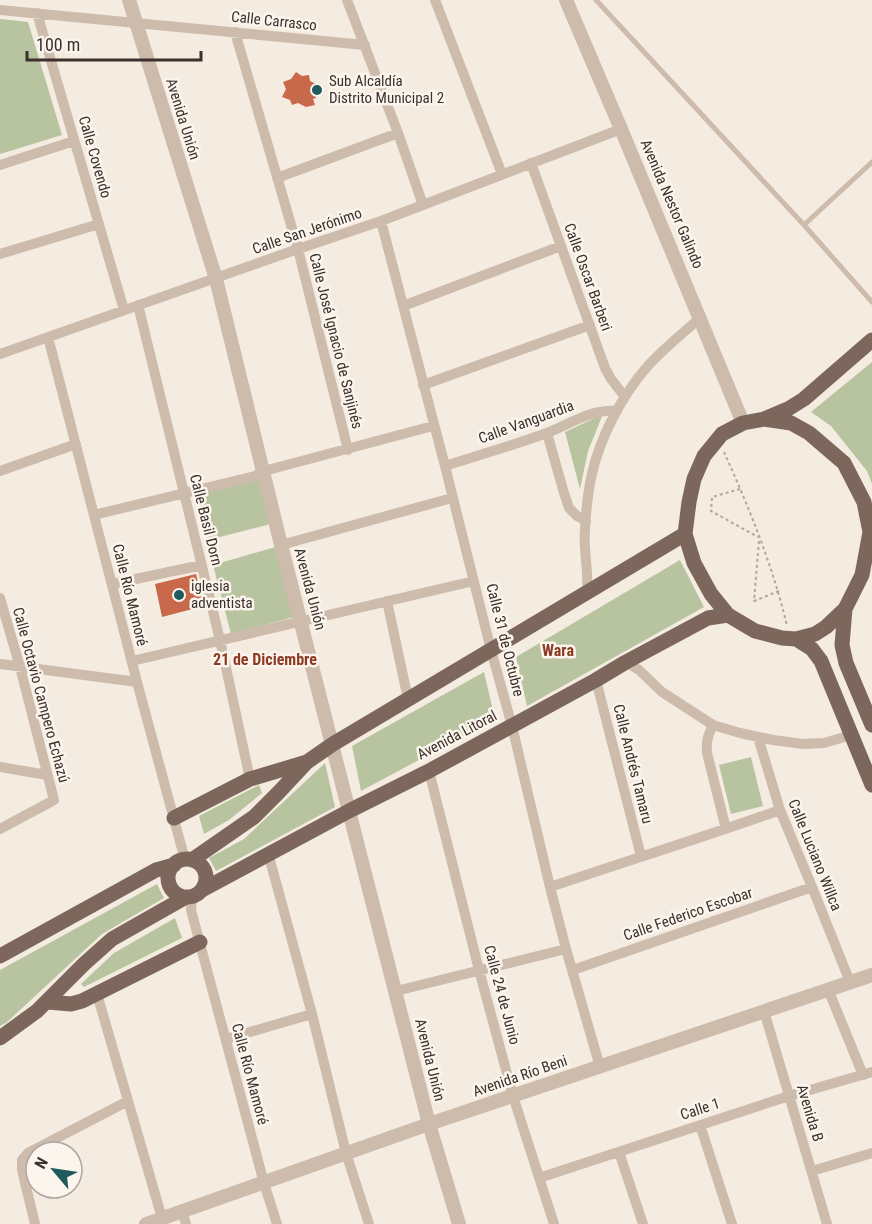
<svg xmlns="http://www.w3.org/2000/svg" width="872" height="1224" font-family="'Roboto Condensed',sans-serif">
<rect width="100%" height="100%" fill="#f4ebe1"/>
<!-- green -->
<path fill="#b8c4a0" d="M0,19L28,22L62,135L0,154Z
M872,362V484L867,471L831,426L811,412Z
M603,414L588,451L580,489L565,432Z
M260,479L271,524L208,540L197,495Z
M279,546L298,616L231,634L213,565Z
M680,560L704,607L527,706L516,657Z
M484,672L495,719L361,791L352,746Z
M751,757L763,806L731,814L719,765Z
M325,763L335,807L216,871L209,858L244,839Z
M259,785L262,793L229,820L204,834L199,816Z
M157,884L164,898L102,934L6,1023L0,1026V970Z
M175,918L182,938L84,987L81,984L114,953Z"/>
<!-- building -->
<path fill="#c8694b" d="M296,72L302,76L309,75L310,81L318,85L315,91L316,98L313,99L315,105L306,107L298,103L292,105L290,100L282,97L286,89L283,82L291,79Z
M196,574L204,606L162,617L155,584Z"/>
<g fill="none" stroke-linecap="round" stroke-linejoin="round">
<!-- path -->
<path stroke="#b9a596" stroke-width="2" stroke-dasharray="3 3" stroke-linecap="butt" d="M724,452C749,508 773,566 787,626
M740,489L712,497L711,511L758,537
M759,541L754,601L779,591"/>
<!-- service -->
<path stroke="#cdbbac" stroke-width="5" d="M596,0L804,225L872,302
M804,225L872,162"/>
<!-- minor -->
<path stroke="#cdbbac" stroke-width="10" d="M347,0L398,133L423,205
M435,0L502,174
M0,10L365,45
M37,13L124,310
M235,32L298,249L348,450
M531,163L605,368L611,379L625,397
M0,165L74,141
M277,178L398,133
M381,221L445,466L491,650L512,726L550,887L566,949L600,1067
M0,254L99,224
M138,305L220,640L250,779
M403,306L561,246
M48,337L137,682L185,860
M0,354L298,249L381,221L621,129
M423,385L590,325
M547,433L564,493L569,508L577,516L586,521
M445,466C479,455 514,445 547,433C570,424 593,408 617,411
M0,471L76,444
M94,515L255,476L264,471L433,426
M281,545L452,498
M112,584L202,565
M587,593C589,571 583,550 585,529C586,511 588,491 592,474C600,437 622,396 646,368C662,350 682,334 700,318
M0,598L20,667L54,800L0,829
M387,601L408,699
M132,661L474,581
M626,662L639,670L662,692L713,725L740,733L773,740L803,744L824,743L851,735
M0,664L137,682
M596,680L641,856
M713,725C708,735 706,741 707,753L726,829
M758,737L780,810L812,887L850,982
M0,767L47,775
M429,771L479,970L513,1096L554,1224
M268,853L312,1014L346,1153L369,1224
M550,887C627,861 704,837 780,810
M192,897L191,910L264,1183L277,1224
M573,970L812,887
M828,989L863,1075
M396,991L566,949
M97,994L162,1218
M764,1011L827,1224
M226,1039L312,1014
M700,1125L732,1224
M619,1152L643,1224
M812,1171L872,1153
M539,1178L789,1096L872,1072
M182,1211L186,1224
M35,1224L22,1170V1160L28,1153L128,1101"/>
<!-- tertiary -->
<path stroke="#cdbbac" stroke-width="14" d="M129,0L216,279L281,545L429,1124L459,1224
M566,0L621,129L743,423
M146,1224L429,1124L872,975"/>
<!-- primary -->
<path stroke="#7d675c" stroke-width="15" d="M764,419L791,423L809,433L844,463L864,502L870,532L862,575L845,609L826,627L815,634L796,639L782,638L755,631L728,615L711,594L694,563L685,534L689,502L694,479L704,456L722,434L743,423Z
M764,419L788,409L804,399L872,340
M845,609L842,645L846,663L872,725
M796,639L812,649L821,661L872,785
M174,818L250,779L307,762
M168 878a19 19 0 1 1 38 0a19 19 0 1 1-38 0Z
M192,860L254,817L279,792L307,762L333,744L685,534
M202,890L349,811L429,771L596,680L626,662L708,618L728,615
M0,956L156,870L174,865
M48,1002L71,1004L82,1001L200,942
M0,1038L37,1011L84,964L112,939L186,897"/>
</g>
<!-- markers -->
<g fill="#1f5a5e" stroke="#fbf5ee" stroke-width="2">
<circle cx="317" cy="90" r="6"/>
<circle cx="179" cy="595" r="6"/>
</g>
<g text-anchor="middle" stroke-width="5" stroke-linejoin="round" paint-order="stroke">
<!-- street labels -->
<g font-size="15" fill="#3b302b" stroke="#fbf5ee">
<text transform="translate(274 21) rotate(6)" y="5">Calle Carrasco</text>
<text transform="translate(183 119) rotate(73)" y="5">Avenida Unión</text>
<text transform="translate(95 157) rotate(74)" y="5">Calle Covendo</text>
<text transform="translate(672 204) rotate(67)" y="5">Avenida Nestor Galindo</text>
<text transform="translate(307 231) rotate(-19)" y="5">Calle San Jerónimo</text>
<text transform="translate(588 277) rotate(70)" y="5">Calle Oscar Barberi</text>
<text transform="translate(336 341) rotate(76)" y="5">Calle José Ignacio de Sanjinés</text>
<text transform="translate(526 422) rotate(-20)" y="5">Calle Vanguardia</text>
<text transform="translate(206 520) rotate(76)" y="5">Calle Basil Dorn</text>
<text transform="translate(310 589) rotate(75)" y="5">Avenida Unión</text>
<text transform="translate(130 595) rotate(76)" y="5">Calle Río Mamoré</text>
<text transform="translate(505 640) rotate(76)" y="5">Calle 31 de Octubre</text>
<text transform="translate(41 695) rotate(75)" y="5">Calle Octavio Campero Echazú</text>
<text transform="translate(457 735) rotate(-28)" y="5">Avenida Litoral</text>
<text transform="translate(633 764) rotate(76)" y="5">Calle Andrés Tamaru</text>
<text transform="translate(815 855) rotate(68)" y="5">Calle Luciano Willca</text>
<text transform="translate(688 914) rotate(-19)" y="5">Calle Federico Escobar</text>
<text transform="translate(502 995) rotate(75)" y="5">Calle 24 de Junio</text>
<text transform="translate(430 1060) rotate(76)" y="5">Avenida Unión</text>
<text transform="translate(250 1074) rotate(75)" y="5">Calle Río Mamoré</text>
<text transform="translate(520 1076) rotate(-19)" y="5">Avenida Río Beni</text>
<text transform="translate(700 1109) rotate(-18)" y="5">Calle 1</text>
<text transform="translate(810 1113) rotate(73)" y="5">Avenida B</text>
</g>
<!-- poi labels -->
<g font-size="15" fill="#3b302b" stroke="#fbf5ee" text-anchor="start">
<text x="329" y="86">Sub Alcaldía<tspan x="329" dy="17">Distrito Municipal 2</tspan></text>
<text x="191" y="591">iglesia<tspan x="191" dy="17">adventista</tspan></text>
</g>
<!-- neighbourhood labels -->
<g font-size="16" font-weight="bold" fill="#8c3b22" stroke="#fbf5ee">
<text x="558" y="656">Wara</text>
<text x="265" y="665">21 de Diciembre</text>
</g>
</g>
<!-- north arrow -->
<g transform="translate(54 1170) rotate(299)"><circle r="28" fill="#fbf5ee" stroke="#aea6a0" stroke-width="1.5"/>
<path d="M0-4.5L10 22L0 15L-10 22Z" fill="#1f5a5e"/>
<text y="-9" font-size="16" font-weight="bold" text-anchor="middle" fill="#3b302b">N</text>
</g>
<!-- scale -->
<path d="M27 51v9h174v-9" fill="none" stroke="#3b302b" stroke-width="3"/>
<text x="36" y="51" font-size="18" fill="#3b302b" stroke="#fbf5ee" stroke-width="4.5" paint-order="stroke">100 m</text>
</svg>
